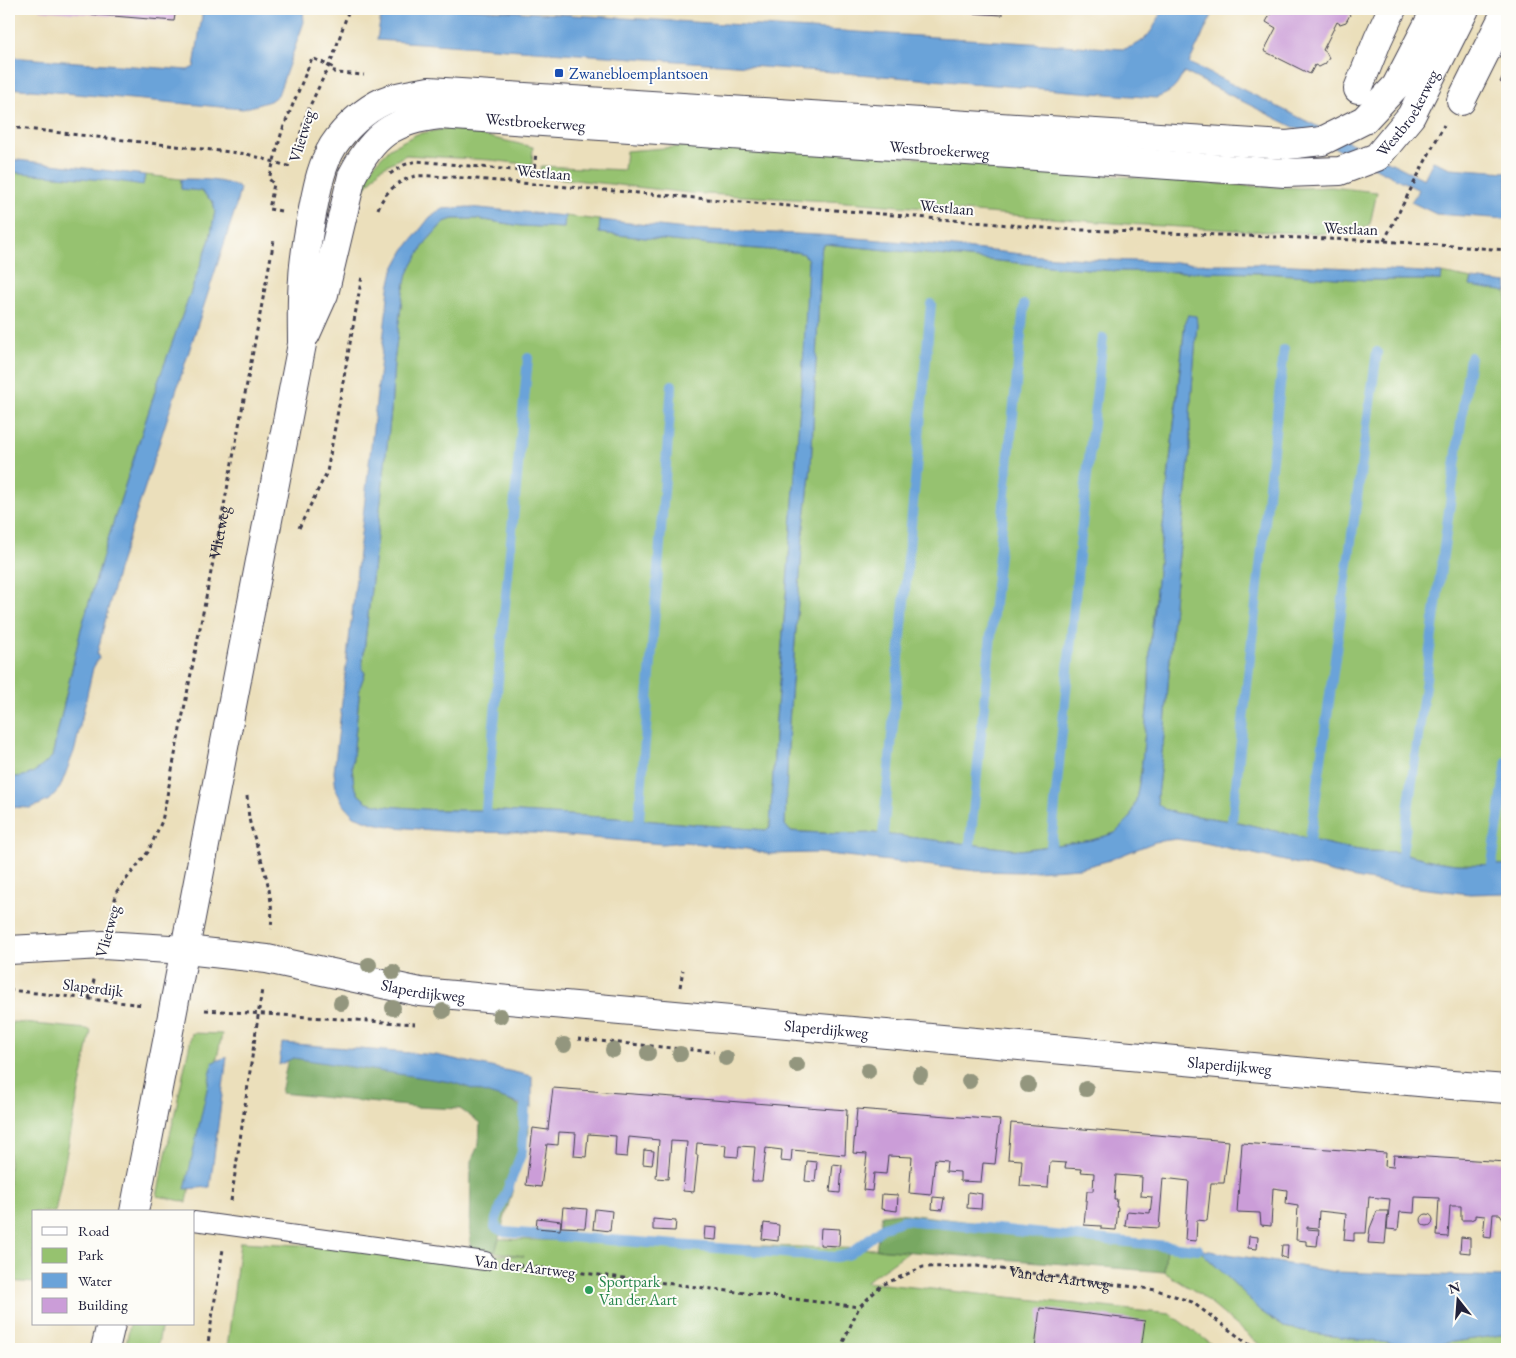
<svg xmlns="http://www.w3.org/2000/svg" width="1516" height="1358" font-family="'EB Garamond',serif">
<rect width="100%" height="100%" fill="#fdfcf7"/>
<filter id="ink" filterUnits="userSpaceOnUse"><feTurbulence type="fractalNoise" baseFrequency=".02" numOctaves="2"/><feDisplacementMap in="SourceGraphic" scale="10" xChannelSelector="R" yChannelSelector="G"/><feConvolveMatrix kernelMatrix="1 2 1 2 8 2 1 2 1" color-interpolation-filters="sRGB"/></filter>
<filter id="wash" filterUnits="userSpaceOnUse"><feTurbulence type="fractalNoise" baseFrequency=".0096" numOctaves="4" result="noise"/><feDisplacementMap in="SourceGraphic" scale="20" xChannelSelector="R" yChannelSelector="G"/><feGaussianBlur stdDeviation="1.12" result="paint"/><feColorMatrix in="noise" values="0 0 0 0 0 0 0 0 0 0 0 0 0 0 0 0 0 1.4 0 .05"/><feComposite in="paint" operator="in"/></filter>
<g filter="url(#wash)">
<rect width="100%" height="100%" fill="#ebdfbb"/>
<!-- green -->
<path fill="#96c26f" stroke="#5c7255" d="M449,128L533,147L532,165L491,160L406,155L380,169L359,196L368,171L390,148L417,134Z
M715,144L863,153L1139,178L1251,186L1302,188L1331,187L1377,192L1370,224L1353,234L1271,232L1126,224L862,203L689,193L539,176L541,166L624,170L626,151Z
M9,172L117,181L143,184L145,175L181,179V189L201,191L213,202L215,211L210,239L158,382L109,536L81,629L52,757C37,771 30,778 9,777Z
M565,216L600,220L599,233L719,246L796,252L804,254L808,260L807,313L788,571L776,719L770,827L766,830L616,818L486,810H437L385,806L367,802L359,795L354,785L352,767L360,687L365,673L362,669L391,411L394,363L402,298L406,278L412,265L426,242L444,222L453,219H478L521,226L564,228Z
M826,244L1059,267L1119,271L1265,273L1366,280H1441L1442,273L1472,279L1470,285L1507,292V865L1455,864L1435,861L1397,852L1366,851L1341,847L1238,822L1176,813L1164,809L1158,804L1157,796L1165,727L1175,591L1190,454V415L1197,324L1185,322L1150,645L1149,689L1141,772L1136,800L1130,818L1115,833L1092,840L1020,850L874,833L839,834L790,831L785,826V811L789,722L803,535L811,467L821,254L822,246Z
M12,1022L87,1029L91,1031L55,1212H34V1283L9,1281V1057Z
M192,1033L222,1034L187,1202L157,1196Z
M499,1239L876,1249L908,1252L865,1282L1170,1314L1218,1349H227L240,1242L524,1256L495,1252Z
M1166,1246L1198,1249L1244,1293L1259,1310L1284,1327L1325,1335L1420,1347L1507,1334V1349H1269L1260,1345L1198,1293L1164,1272Z
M130,1324H162L157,1349H125Z"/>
<!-- forest -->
<path fill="#78a862" stroke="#4d654e" d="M289,1053L468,1085L500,1096L528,1110L529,1132L495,1252L470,1249L471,1161L479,1144L480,1123L460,1109L416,1107L281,1093Z
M898,1213L1166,1246L1164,1272L876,1249L882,1215Z"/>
<!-- water -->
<path fill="#6aa3d9" stroke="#46628a" d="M203,9H303L304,22L278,95L270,101L243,109L9,88V57L188,70L194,67Z
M382,9H472L810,29L1124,49C1148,43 1153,29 1163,9H1215L1189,63L1424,179L1433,161L1450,168L1507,172V219L1436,214L1411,202L1419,190L1184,72C1176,88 1173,92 1156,98L820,71L377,40Z
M9,159L145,175L143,185L117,181L9,172Z
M181,179C200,179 223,179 240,188L235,210L117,573L97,654L99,658L93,668L75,749L60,788L49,800L41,804L30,808L9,807V777C30,778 37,771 52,757L81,629L109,536L158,382L210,239L215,211L213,202L201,191L181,189Z
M468,207L565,216L564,228L521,226L478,219H453L444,222L426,242L412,265L406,278L402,298L394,363L391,411L362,669L365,673L360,687L352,767L354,785L359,795L367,802L385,806L437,810H486L616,818L766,830L770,827L776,719L788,571L804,349L808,260L804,254L796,252L719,246L599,233L600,220L687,229L819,235L905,242L1041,256L1085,259L1212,264H1274L1442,273L1441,280H1365L1265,273L1119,271L1059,267L826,244L822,246L821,254L811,467L803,535L789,722L785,825L790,831L801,832L839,834L874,833L1020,850L1092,840L1115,833L1130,818L1136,800L1141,772L1149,689L1150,645L1182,352L1185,322L1188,315L1196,316L1197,324L1190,415V454L1175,591L1165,727L1157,796L1158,804L1164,809L1176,813L1238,822L1341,847L1366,851L1397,852L1435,861L1455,864L1507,865V893L1470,894L1402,886L1350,877L1307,866L1205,843L1176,839L1155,842L1107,861L1080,868L1021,872L977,871L819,853L768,854L747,849L684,842L662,844L534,833L457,832L395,827L373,823L354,816L344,805L336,790L334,772L389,288L393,270L404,250L430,217L442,209Z
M1472,279L1507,283V292L1470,286Z
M282,1043L436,1055L532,1076V1108L451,1082L293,1058L279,1065Z
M227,1057L210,1187L185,1189L213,1062Z
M1198,1249L1335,1272L1507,1277V1334L1420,1347L1325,1335L1284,1327L1259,1310L1244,1293Z"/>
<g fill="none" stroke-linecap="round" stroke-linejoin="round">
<!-- stream -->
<path stroke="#6aa3d9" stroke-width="10" d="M486,810L528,358
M639,820L672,385
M1232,821L1284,350
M883,835L931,304
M1310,840L1377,352
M970,844L1024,305
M1051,846L1086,484L1103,338
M1402,854L1470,357
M1492,864L1507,761
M525,1106L522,1152L496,1219L495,1227L504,1232L836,1257L850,1254L884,1227L904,1220L1198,1249"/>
</g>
<g id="blocks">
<!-- building -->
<path fill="#cb9dd8" d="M39,9H176L174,21L39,10Z
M969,9H1002V15L969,13Z
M1273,9H1346L1350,15L1346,22L1340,24L1337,22L1323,50L1326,52L1329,58L1325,64L1319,67L1315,65L1310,74L1264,51L1276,28L1266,22Z
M1507,67V86L1500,82Z
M553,1088L847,1110L845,1155L792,1150L791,1162L781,1161L782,1150L766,1148L762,1181H752L755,1147L739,1146L738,1157L725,1156L726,1145L697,1143L696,1155H698L694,1192L683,1191L687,1142L671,1141L668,1179L656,1178L659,1140L629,1137L627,1157L615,1156L616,1136L588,1134L586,1157L574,1156L576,1133L559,1132L558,1145L547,1144L541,1187L526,1185L533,1128L548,1130Z
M857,1109L1000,1120L995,1164L983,1163L981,1182L960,1181V1172L946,1171L947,1160L935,1159L931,1195L909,1193L912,1157L888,1156L886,1174L874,1173L872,1191L863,1190L867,1154L853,1153Z
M1011,1123L1229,1141L1224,1183H1211L1207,1221L1197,1220L1196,1241L1185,1240L1189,1181L1163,1178L1159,1228L1125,1226L1127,1211L1150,1213L1152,1197L1141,1196L1142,1177L1116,1175L1114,1199H1117L1116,1207H1118L1116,1230L1101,1229V1226L1084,1225L1087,1191H1093L1094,1173L1081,1172L1082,1169L1065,1168L1066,1163L1050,1162L1048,1188L1020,1186L1022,1160L1008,1159Z
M1242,1143L1386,1153L1385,1166L1393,1167L1394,1155L1507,1162V1221L1504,1220L1500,1214H1493L1491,1238L1483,1237L1485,1216L1475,1215V1218L1471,1220H1461V1206H1450L1448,1237L1437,1236L1439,1198L1415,1197L1414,1213L1400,1212L1398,1230L1387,1229L1390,1199L1369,1197L1366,1233H1354V1241L1344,1240L1346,1214L1319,1211L1318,1228L1307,1227V1229L1319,1230L1317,1246L1306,1245V1241L1296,1240L1298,1206L1286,1204L1287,1190L1273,1188L1271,1226L1261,1225L1260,1213L1237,1212Z
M644,1150L654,1151L652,1165L643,1164Z
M807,1161L817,1162L815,1182L805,1181Z
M833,1164L842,1165L840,1193L830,1192Z
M968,1192L982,1194L981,1209L967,1208Z
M882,1194L898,1195L897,1211L881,1209Z
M933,1197L944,1198L942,1210L932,1209Z
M563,1207L587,1209L585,1228L561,1227Z
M595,1209L612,1211L610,1231L593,1229Z
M1377,1211H1388L1385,1244L1368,1243L1370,1228Z
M1421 1220a6 6 0 1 1 12 0a6 6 0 1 1-12 0Z
M537,1218L561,1221L560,1230L536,1228Z
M653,1219L676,1221L675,1231L653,1230Z
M764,1223L779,1225L778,1241L762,1239Z
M705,1227L717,1228L716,1240L704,1239Z
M821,1228L840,1229L839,1246L820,1245Z
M1249,1236L1258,1237L1257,1249L1248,1248Z
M1461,1237L1470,1238V1253L1460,1252Z
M1282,1245H1288L1287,1259L1281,1256Z
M1040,1308L1145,1321L1141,1349H1035Z"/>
</g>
</g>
<g filter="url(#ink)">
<use href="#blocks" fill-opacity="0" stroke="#403e4e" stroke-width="1"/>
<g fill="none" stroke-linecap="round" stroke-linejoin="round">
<defs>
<path id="service" d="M194,1221L485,1261"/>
<g id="minor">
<path d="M1358,89L1378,39L1392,9"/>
<path d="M1461,101L1507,9"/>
<path id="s3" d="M186,950L267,959L420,992L1452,1085L1507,1089"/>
</g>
<path id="tertiary" d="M9,950L103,945L186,950"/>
<g id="secondary">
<path id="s4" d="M306,334L324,294L352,176C373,135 393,120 440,115L1285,173L1340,171L1377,157L1411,116L1465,9"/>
<path d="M134,1212L302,344C302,323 301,301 303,279C304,254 309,229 314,204C318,184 322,164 333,146C345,128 364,110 384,101C398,95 414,94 429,91L1287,145L1322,141L1364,120L1396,86L1436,9"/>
<path d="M105,1349L111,1324"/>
</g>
</defs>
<!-- service casing -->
<use href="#service" stroke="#403e4e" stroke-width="20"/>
<!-- minor casing -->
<use href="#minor" stroke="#403e4e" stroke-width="30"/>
<!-- tertiary casing -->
<use href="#tertiary" stroke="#403e4e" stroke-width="30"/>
<!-- secondary casing -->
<use href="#secondary" stroke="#403e4e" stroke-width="30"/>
<!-- path -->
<g stroke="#403e4e" stroke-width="3" stroke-dasharray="4 4" stroke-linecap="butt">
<path d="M9,127L247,154L291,167"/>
<path d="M298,142L307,112L333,57L349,9"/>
<path d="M390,174L404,165L416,161L534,172L536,152"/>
<path d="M378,209C383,194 399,179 416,176C427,175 440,177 452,177L1056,229L1384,241L1507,250"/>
<path d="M281,211L269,209L274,184L269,179L282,131L312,58L335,68L334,72L337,73L364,75"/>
<path d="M1384,241L1444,125"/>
<path d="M299,528L327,472L362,276"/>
<path d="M247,796C248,805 248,814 250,823C260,859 275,891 271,929"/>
<path id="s1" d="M111,916L117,891L148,852L162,821L222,516L274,240"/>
<path d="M680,987L683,970"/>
<path d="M9,990L144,1005"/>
<path d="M89,999L95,976"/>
<path d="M205,1010L415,1024"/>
<path d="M578,1039L714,1052"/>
<path d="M231,1201L262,989"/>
<path d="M510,1264L859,1307"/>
<path d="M207,1349L223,1249"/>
<path id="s2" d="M840,1349L859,1307L882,1285L923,1267L977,1266L1157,1290L1192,1302L1255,1349"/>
</g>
<!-- service -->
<use href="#service" stroke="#fff" stroke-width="18"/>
<!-- minor -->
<use href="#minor" stroke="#fff" stroke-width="28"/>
<!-- tertiary -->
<use href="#tertiary" stroke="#fff" stroke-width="28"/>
<!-- secondary -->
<use href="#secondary" stroke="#fff" stroke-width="28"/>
</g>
<!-- trees -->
<g fill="#93967e">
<circle cx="369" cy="965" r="8"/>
<circle cx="393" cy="972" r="8"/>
<circle cx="341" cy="1003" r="8"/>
<circle cx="393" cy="1008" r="8"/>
<circle cx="443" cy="1011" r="8"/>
<circle cx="500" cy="1016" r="8"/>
<circle cx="564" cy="1045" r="8"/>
<circle cx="613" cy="1050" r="8"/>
<circle cx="648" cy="1053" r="8"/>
<circle cx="680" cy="1054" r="8"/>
<circle cx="726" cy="1058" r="8"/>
<circle cx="797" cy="1065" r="8"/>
<circle cx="868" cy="1071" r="8"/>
<circle cx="920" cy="1075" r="8"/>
<circle cx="969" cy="1081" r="8"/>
<circle cx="1028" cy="1085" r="8"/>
<circle cx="1086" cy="1089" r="8"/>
</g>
</g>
<!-- markers -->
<rect fill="#1a4fb4" stroke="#fdfcf7" stroke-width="2" x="554" y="68" width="10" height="10" rx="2.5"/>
<circle fill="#2e9e5b" stroke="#fdfcf7" stroke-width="2" cx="589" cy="1290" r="5"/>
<g text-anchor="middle" stroke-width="4" stroke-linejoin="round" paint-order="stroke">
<!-- transit labels -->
<g font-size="16" fill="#164399" stroke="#fdfcf7" text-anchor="start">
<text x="569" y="79">Zwanebloemplantsoen</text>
</g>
<!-- street labels -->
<g font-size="16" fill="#22223b" stroke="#fdfcf7">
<text dy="6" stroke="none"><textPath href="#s4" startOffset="1274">Westbroekerweg</textPath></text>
<text dy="6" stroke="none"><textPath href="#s4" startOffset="374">Westbroekerweg</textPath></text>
<text transform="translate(301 136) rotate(-73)" y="6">Vlietweg</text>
<text dy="6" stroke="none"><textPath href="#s4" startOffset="779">Westbroekerweg</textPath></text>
<text transform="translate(544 172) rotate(5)" y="6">Westlaan</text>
<text transform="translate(947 207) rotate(5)" y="6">Westlaan</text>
<text transform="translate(1351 228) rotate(2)" y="6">Westlaan</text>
<text dy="6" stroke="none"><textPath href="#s1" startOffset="404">Vlietweg</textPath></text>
<text transform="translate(107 931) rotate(-75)" y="6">Vlietweg</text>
<text transform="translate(93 987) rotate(7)" y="6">Slaperdijk</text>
<text dy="6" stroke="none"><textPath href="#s3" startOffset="241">Slaperdijkweg</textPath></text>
<text dy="6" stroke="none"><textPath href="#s3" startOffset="646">Slaperdijkweg</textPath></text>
<text dy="6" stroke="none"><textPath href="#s3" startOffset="1051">Slaperdijkweg</textPath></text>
<text transform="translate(525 1266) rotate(7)" y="6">Van der Aartweg</text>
<text dy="6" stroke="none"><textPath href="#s2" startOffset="260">Van der Aartweg</textPath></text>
</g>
<!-- leisure labels -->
<g font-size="16" fill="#27864d" stroke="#fdfcf7" text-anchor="start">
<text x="599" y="1287">Sportpark<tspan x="599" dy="18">Van der Aart</tspan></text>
</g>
</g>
<!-- margin -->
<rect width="1516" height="1358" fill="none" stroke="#fdfcf7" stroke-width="30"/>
<!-- legend -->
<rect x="32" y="1210" width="162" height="115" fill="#fdfcf7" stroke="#a5a5ac"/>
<rect x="42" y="1227" width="25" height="8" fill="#ffffff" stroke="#a5a5ac"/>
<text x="78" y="1236" font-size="15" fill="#22223b">Road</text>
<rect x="42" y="1248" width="25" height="15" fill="#96c26f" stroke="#a5a5ac"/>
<text x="78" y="1260" font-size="15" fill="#22223b">Park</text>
<rect x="42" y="1273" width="25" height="15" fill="#6aa3d9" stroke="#a5a5ac"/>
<text x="78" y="1286" font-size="15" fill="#22223b">Water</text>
<rect x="42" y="1298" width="25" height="15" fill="#cb9dd8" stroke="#a5a5ac"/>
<text x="78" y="1310" font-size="15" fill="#22223b">Building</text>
<!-- north arrow -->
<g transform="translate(1458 1300) rotate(343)" stroke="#fdfcf7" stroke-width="4" paint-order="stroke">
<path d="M0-4L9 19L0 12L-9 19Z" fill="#22223b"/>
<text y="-8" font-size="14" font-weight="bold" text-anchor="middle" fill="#22223b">N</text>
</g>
</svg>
